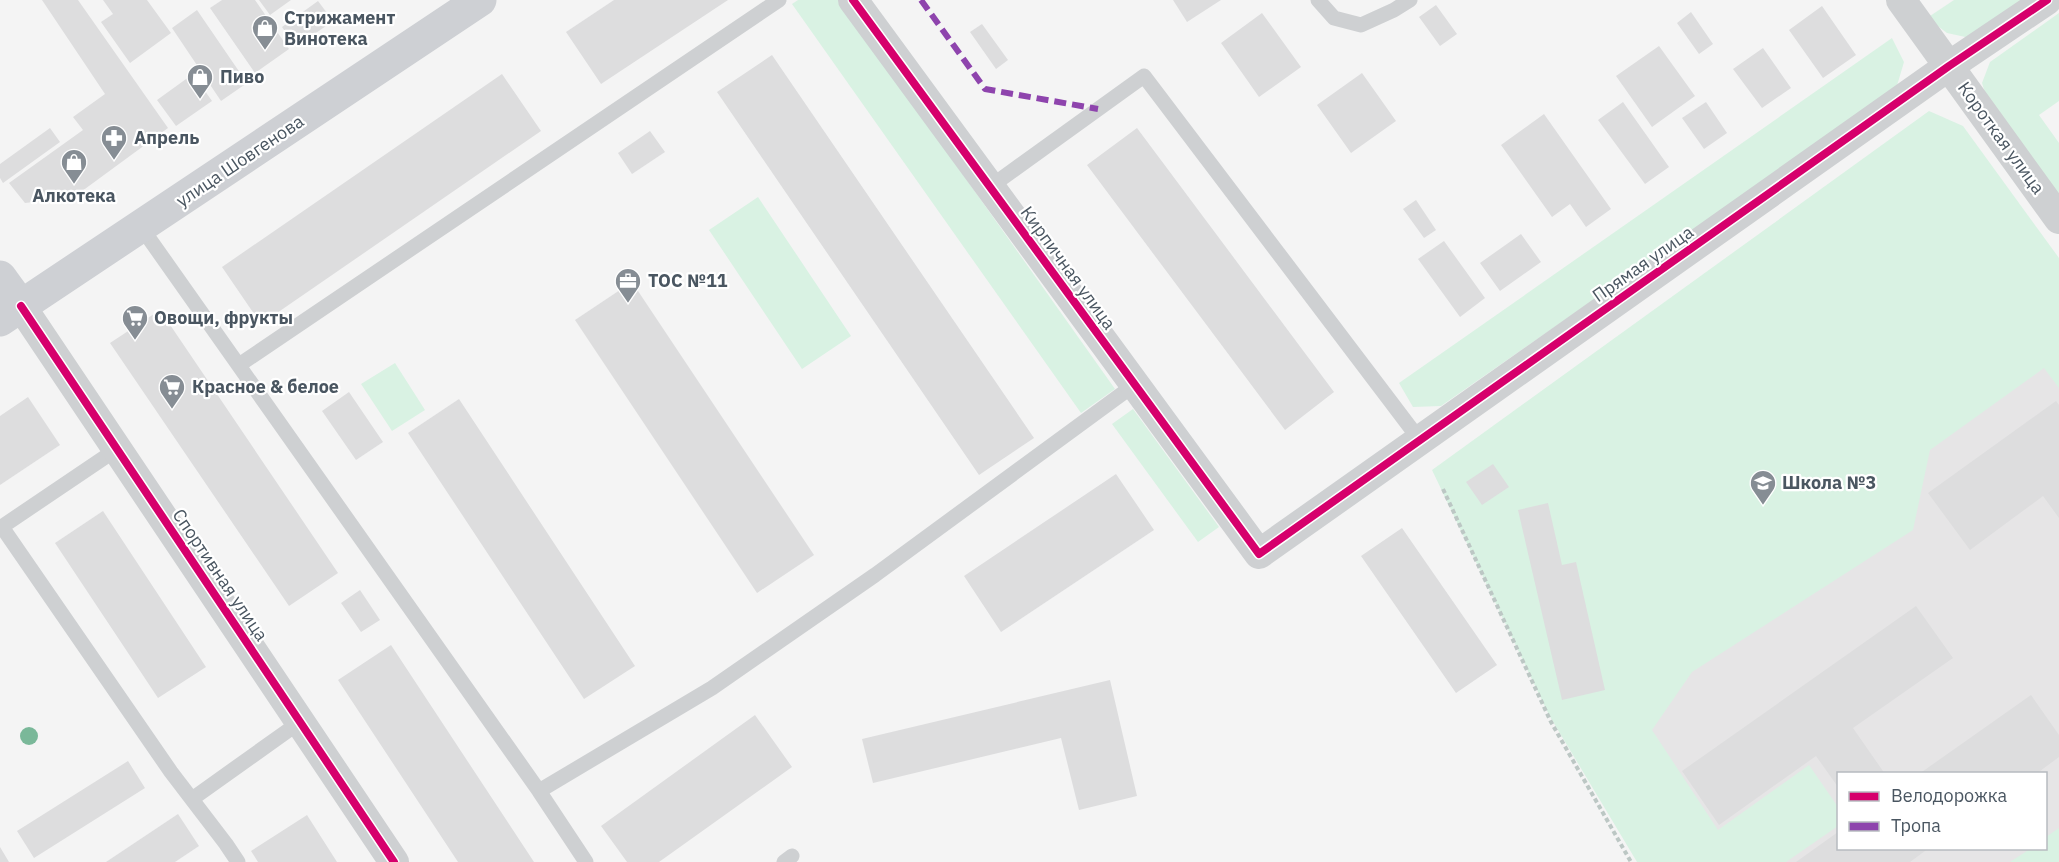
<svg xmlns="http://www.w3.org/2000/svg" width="2059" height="862" font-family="'IBM Plex Sans',sans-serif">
	<rect width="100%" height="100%" fill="#f4f4f4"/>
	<path fill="#e6e5e6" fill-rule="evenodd" d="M2059 326V862H1646L1493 464ZM1838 774H2046V848H1838Z"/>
	<path fill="#d9f2e3" d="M798 0H839L1115 389 1081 413 792 4Z
		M1954 0H2025L1970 38 1947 33 1927 18Z
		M2059 13V101L2039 115 2059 143V206L1990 108 1982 83 1990 62Z
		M1892 38 1904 62 1896 89 1441 406 1413 407 1399 383Z
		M1929 111 1963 126 2059 258V388L2044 368 1930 450 1913 530 1692 672 1652 730 1718 830 1809 765 1838 807V826L1786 862H1637L1549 715 1432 470Z
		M758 197 851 336 802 369 709 230Z
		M395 363 425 410 392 431 361 384Z
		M1133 409 1219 527 1198 542 1112 424Z
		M2059 828V862H2010L2030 849 2046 848V837Z"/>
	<path fill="#ddddde" d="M42 0H78L168 128 74 197 25 203 9 183 83 130 73 117 105 94Z
		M103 0H147L171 33 130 63 101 22 113 14Z
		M222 0H255L289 49 255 73 210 8Z
		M259 0H291L270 15Z
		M614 0H728L601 84 566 32Z
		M1173 0H1221L1187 22Z
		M318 1 333 21 296 47 282 27Z
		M1436 5 1457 34 1440 46 1419 17Z
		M1822 6 1856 55 1823 78 1789 30Z
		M197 10 247 83 221 101 172 28Z
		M1691 12 1713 44 1699 54 1677 23Z
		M1262 13 1301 67 1259 97 1221 43Z
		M982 24 1008 60 996 69 970 32Z
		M1659 46 1695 96 1652 127 1616 76Z
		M1763 48 1791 88 1762 108 1733 69Z
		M772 55 1034 438 979 475 717 92Z
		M1362 73 1396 121 1351 153 1317 105Z
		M193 74 212 101 176 126 157 100Z
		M502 74 541 131 261 324 222 267Z
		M1623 102 1669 167 1645 184 1598 120Z
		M1706 102 1727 133 1704 149 1682 118Z
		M1544 114 1611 209 1586 227 1570 204 1552 217 1501 145Z
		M50 128 60 142 3 183 0 178V164Z
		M1137 128 1334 392 1285 430 1087 165Z
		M650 131 665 152 632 174 618 153Z
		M1416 200 1436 230 1424 238 1403 209Z
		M1521 234 1541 262 1500 291 1480 263Z
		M1444 241 1485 298 1460 317 1418 259Z
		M632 282 814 555 757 593 575 320Z
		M160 310 338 573 289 606 110 343Z
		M349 392 383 442 356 460 322 411Z
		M28 397 60 445 0 485V416Z
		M459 399 635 666 584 699 408 433Z
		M2056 401 2059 405V518L2043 496 1970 550 1928 493Z
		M1493 464 1509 487 1482 505 1466 482Z
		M1116 474 1154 530 1001 632 964 576Z
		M1548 503 1562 565 1576 562 1605 690 1562 700 1518 510Z
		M103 511 206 667 158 698 55 543Z
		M1402 528 1497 665 1456 693 1361 556Z
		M360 590 380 620 361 632 341 603Z
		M1916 606 1953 658 1853 728 1885 774H1838V787L1816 756 1719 825 1682 771Z
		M391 645 534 862H458L338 680Z
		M1110 680 1137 796 1079 810 1061 738 873 783 862 739Z
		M2031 695 2059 735V757L2036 774H1919Z
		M755 715 792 767 659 862H627L601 826Z
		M128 761 145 788 34 858 17 831Z
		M178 814 199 846 175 862H106Z
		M307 815 337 862H258L251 851Z
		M1838 832V848H1929L1910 862H1796Z
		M0 847 9 862H0Z"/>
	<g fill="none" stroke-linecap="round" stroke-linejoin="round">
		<path stroke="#bcc7c4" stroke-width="4" stroke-dasharray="4.5 3" stroke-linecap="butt" d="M1443 489 1551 722 1631 862"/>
		<path stroke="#ced0d2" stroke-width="15" d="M1318 0 1334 18 1361 25 1394 10 1410 0
			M990 187 1144 76 1419 439
			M141 227 539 791 586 862
			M239 365 779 0
			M2 527 171 772 226 844 238 862
			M0 528 117 449
			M539 791 712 688 875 575 1134 385
			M192 799 300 722
			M784 862 792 856"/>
		<path stroke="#ced0d2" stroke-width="30" d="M853 0 1259 554 1949 66 2047 0
			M1901 0 2059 219
			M21 306 394 862"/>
		<path stroke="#ced0d4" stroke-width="33" d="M0 277 21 306
			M0 320 480 0"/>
		<path stroke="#8e44ad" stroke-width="6" stroke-dasharray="12 6" stroke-linecap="butt" d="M921 0 985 89 1098 109"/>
		<g stroke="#fff" stroke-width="11">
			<path id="cycleway" d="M853 0 1259 554 1949 66 2047 0
				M21 306 394 862"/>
		</g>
		<use href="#cycleway" stroke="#d6006c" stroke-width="8"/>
	</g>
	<circle fill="#7ab899" cx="29" cy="736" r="9"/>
	<defs>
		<g id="shop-pin" transform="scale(1.35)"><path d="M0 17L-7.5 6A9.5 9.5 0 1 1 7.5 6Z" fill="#868d94" stroke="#fff"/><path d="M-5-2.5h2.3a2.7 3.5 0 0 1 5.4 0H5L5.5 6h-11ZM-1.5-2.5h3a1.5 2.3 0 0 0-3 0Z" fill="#fff"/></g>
		<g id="pharmacy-pin" transform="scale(1.35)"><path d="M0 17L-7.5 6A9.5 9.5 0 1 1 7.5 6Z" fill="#868d94" stroke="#fff"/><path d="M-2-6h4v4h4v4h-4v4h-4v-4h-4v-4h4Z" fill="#fff"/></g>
		<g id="office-pin" transform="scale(1.35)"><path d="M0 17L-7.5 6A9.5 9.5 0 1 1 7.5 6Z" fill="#868d94" stroke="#fff"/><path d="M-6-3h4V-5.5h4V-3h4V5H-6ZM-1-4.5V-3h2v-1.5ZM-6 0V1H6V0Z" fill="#fff"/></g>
		<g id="supermarket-pin" transform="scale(1.35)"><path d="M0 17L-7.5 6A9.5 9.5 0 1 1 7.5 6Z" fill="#868d94" stroke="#fff"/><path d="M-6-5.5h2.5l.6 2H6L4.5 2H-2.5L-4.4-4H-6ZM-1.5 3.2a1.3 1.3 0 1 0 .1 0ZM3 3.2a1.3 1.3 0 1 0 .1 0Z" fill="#fff"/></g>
		<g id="school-pin" transform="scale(1.35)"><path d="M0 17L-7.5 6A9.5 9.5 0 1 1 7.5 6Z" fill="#868d94" stroke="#fff"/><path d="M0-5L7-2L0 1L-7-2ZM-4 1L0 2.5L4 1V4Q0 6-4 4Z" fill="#fff"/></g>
	</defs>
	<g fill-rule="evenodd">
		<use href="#shop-pin" x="265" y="28"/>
		<use href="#shop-pin" x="200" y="77"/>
		<use href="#pharmacy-pin" x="114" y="138"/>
		<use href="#shop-pin" x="74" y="162"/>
		<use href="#office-pin" x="628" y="281"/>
		<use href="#supermarket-pin" x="135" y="318"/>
		<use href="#supermarket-pin" x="172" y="387"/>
		<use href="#school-pin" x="1763" y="483"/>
	</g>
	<g text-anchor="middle" stroke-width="4.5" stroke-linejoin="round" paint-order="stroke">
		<g font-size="18" font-weight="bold" fill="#4a5661" stroke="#fff" text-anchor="start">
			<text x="284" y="24">Стрижамент<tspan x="284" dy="21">Винотека</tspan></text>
			<text x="220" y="83">Пиво</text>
			<text x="134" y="144">Апрель</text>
			<text x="74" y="202" text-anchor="middle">Алкотека</text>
			<text x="648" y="287">ТОС №11</text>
			<text x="154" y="324">Овощи, фрукты</text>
			<text x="192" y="393">Красное &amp; белое</text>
			<text x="1782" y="489">Школа №3</text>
		</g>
		<g font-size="18" fill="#4a5661" stroke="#fff">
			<text transform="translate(2001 138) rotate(54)" y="6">Короткая улица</text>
			<text transform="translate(240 161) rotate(-34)" y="6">улица Шовгенова</text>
			<text transform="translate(1643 264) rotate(-35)" y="6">Прямая улица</text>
			<text transform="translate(1068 268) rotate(54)" y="6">Кирпичная улица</text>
			<text transform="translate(220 575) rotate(56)" y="6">Спортивная улица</text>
		</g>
	</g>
	<rect x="1837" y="772" width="210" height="78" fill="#ffffff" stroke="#b7bbc0" stroke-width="1.5"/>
	<rect x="1849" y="792" width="30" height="9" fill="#d6006c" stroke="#b7bbc0" stroke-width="1.5"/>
	<text x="1891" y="802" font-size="18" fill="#4a5661">Велодорожка</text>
	<rect x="1849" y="822" width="30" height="9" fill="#8e44ad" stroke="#b7bbc0" stroke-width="1.5"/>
	<text x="1891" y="832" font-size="18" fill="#4a5661">Тропа</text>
</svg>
